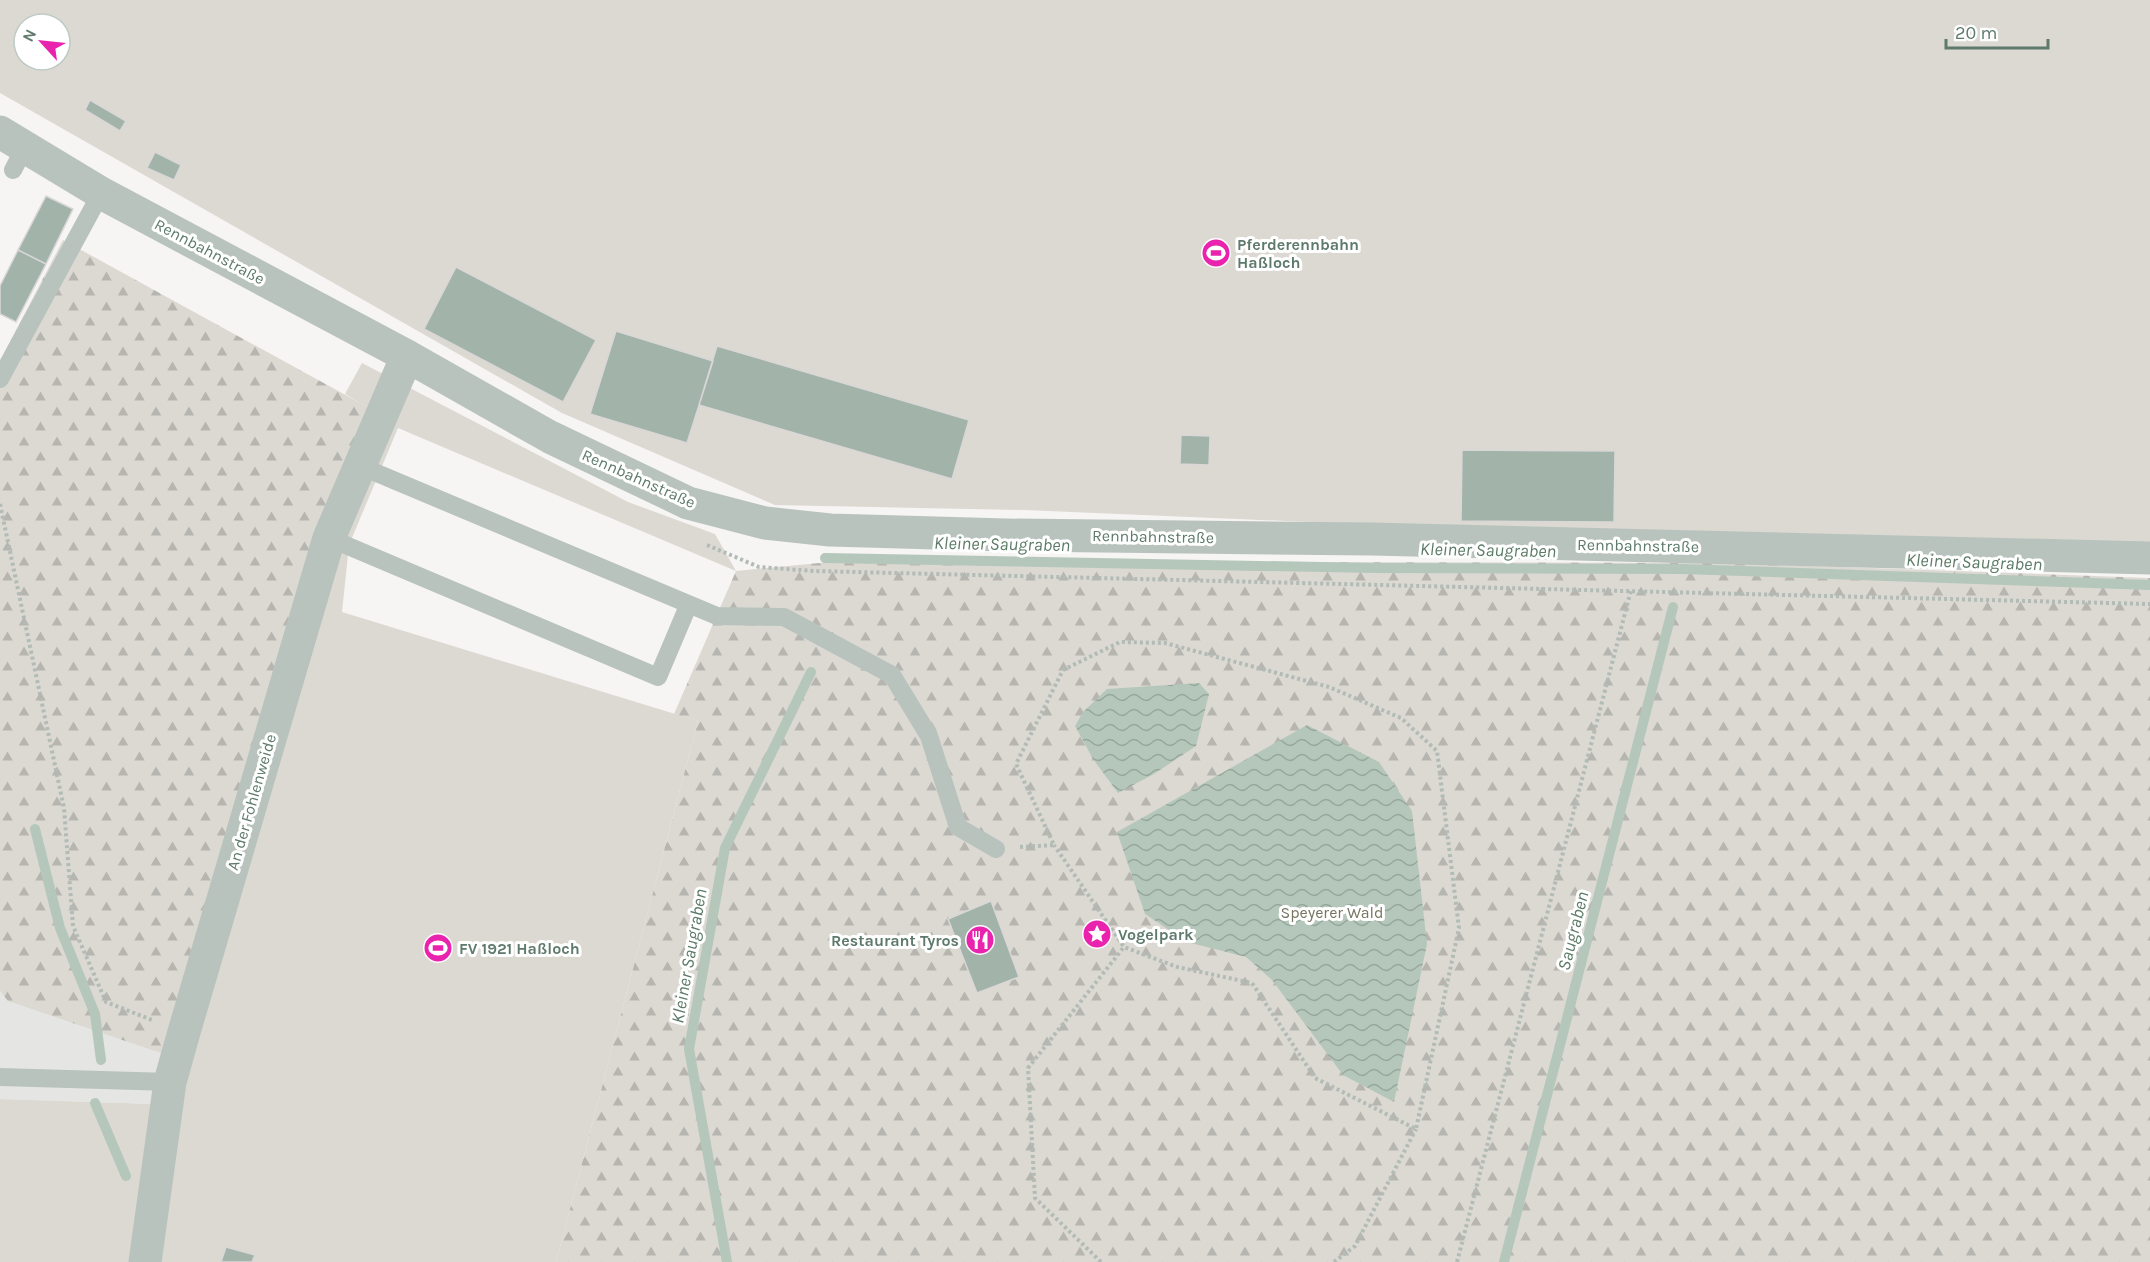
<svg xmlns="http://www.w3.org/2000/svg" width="2150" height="1262" font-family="Karla,sans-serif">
	<defs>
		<pattern id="forest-firs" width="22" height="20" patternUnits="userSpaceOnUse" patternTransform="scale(1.5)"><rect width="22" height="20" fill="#dcd9d3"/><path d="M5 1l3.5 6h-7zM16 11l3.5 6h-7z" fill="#b6b5af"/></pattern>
		<pattern id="water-waves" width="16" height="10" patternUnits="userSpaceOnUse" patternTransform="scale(1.5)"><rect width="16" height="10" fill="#b5c7bb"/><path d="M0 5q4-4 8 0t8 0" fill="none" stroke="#96a79c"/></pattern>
	</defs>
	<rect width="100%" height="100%" fill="#f7f4f4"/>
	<path fill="#e5e6e3" d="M0 991 9 1001 166 1055 155 1104 0 1099Z"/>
	<path fill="#dcd9d3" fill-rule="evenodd" d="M0 0H2150V543L1428 527 1024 510 775 505 562 413 0 93ZM24 24H60V60H24Z
		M362 363 628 502 715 534 736 571 398 428 349 545 342 612 698 721 556 1262H0V1099L154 1104 370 409 345 394Z"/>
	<path fill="url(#forest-firs)" d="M63 240 371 409 166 1055 8 1001 0 991V361Z
		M840 561 1730 563 2150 578V1262H556L698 721 674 714 736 571Z"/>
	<path fill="url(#water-waves)" d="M1199 683 1209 694 1196 746 1154 774 1118 793 1093 759 1075 726 1083 712 1107 689Z
		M1307 725 1379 762 1412 811 1427 944 1394 1102 1343 1075 1272 980 1246 957 1187 942 1145 914 1117 832Z"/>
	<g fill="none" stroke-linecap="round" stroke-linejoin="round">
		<path stroke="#b5c7bb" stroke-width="10" d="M825 558 1374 568 1682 569 2150 585
			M35 829 60 928 95 1014 101 1060
			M95 1103 126 1176
			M727 1262 689 1049 725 848 811 672
			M1504 1262 1673 607"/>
	</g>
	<path fill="#a2b3a9" stroke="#d9d7d7" stroke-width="1.5" d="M90 100 126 121 120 131 85 110Z
		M155 152 181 165 174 180 147 168Z
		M46 196 73 209 46 264 18 250Z
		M18 250 46 264 16 322 0 314V286Z
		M456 267 596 340 563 402 424 329Z
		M616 331 713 361 687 443 590 414Z
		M717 346 969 420 952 479 699 405Z
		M1181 435 1210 436 1209 465 1180 464Z
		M1462 450 1615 451 1614 522 1461 521Z
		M991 901 1019 977 977 993 948 919Z
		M226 1247 255 1255 252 1262H221Z"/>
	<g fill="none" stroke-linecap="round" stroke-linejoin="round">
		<path stroke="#b2bbb6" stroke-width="4" stroke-dasharray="3 3" stroke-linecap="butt" d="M0 504 64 808 73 926 106 1002 152 1020
			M707 545 759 567 814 571 2150 604
			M1020 847 1054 845 1016 764 1063 670 1120 642 1165 643 1329 687 1401 718 1437 751 1459 928 1416 1129 1315 1078 1252 983 1177 967 1124 947 1054 845
			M1101 1262 1035 1198 1028 1068 1124 947
			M1334 1262 1355 1246 1416 1129
			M1457 1262 1631 590"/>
		<path stroke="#b9c3be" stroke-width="18" d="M13 170 25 147
			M0 379 101 193
			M360 466 717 616 784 617 892 675 929 736 958 827 996 849
			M329 538 658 677 688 606
			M0 1077 170 1082"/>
		<path stroke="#b9c3be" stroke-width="33" d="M0 132 101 193 407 356 550 437 688 503 765 523 830 530 1006 535 1372 539 2150 558
			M145 1262 170 1082 184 1032 329 538 407 356"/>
	</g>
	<defs>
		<g id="stadium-disc" transform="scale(1.5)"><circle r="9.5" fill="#e923ae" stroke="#fff"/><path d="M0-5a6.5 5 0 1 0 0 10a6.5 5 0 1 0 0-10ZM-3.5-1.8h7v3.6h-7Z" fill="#fff"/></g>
		<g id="sight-disc" transform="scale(1.5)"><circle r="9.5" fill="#e923ae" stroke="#fff"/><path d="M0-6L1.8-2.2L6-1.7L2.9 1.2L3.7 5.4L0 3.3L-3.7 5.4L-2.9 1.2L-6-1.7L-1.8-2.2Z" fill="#fff"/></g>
		<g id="restaurant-disc" transform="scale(1.5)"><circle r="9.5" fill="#e923ae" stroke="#fff"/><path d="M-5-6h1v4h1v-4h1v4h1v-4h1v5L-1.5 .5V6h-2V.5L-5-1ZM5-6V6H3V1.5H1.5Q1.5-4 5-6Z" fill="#fff"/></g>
	</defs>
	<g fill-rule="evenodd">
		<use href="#stadium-disc" x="1216" y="253"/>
		<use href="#sight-disc" x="1097" y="934"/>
		<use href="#restaurant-disc" x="980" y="940"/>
		<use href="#stadium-disc" x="438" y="948"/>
	</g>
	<g text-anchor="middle" stroke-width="6" stroke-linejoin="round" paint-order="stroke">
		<g font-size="16" font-weight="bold" fill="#5d7a6c" stroke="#fff" text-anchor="start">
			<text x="1237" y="250">Pferderennbahn<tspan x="1237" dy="18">Haßloch</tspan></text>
			<text x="1118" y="940">Vogelpark</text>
			<text x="959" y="946" text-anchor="end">Restaurant Tyros</text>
			<text x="459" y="954">FV 1921 Haßloch</text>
		</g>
		<g font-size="16" fill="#5d7a6c" stroke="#fff">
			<text transform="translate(210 251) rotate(28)" y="6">Rennbahnstraße</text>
			<text transform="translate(639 478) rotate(24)" y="6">Rennbahnstraße</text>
			<text transform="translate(1153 536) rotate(1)" y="6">Rennbahnstraße</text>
			<text transform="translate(1638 545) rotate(1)" y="6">Rennbahnstraße</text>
			<text transform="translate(251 802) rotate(-74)" y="6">An der Fohlenweide</text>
		</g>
		<g font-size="16" fill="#787560" stroke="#fff">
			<text x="1332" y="918">Speyerer Wald</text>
		</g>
		<g font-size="18" font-style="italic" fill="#5c7b66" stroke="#fff">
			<text transform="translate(1002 544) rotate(1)" y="6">Kleiner Saugraben</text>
			<text transform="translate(1488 550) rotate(1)" y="6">Kleiner Saugraben</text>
			<text transform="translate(1974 562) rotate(2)" y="6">Kleiner Saugraben</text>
			<text transform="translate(1573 931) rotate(-76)" y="6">Saugraben</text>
			<text transform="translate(689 956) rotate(-80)" y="6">Kleiner Saugraben</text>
		</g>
	</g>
	<g transform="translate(42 42) rotate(297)"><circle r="28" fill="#ffffff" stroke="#becac4" stroke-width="1.5"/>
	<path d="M0-4.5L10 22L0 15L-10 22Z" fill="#e923ae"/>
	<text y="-9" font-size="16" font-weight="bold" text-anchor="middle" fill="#5d7a6c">N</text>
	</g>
	<path d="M1946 39v9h102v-9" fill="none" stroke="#5d7a6c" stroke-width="3"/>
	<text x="1955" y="39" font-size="18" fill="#5d7a6c" stroke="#ffffff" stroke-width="4.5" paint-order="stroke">20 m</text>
</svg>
